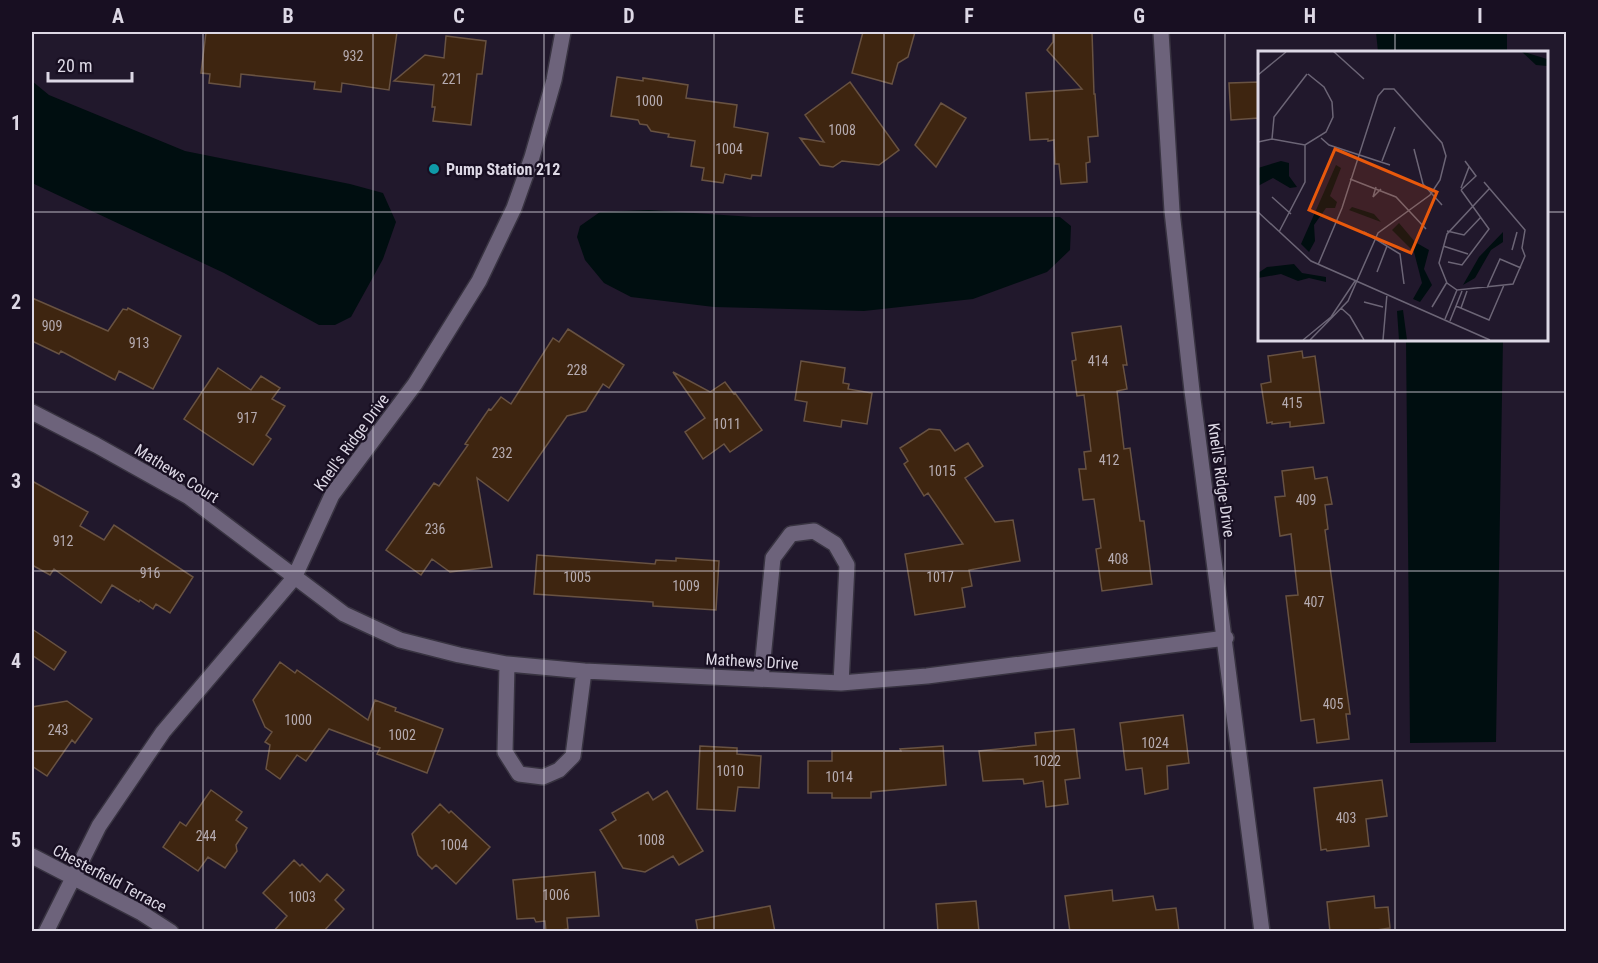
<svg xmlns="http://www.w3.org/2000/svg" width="1598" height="963" font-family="'Roboto Condensed',sans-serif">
	<rect width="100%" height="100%" fill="#21182c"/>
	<path fill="#000e10" d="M1376 32H1507V52H1378Z
		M32 81 49 95 185 151 350 184 383 193 396 222 383 259 351 317 335 325H319L224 273 32 183Z
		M649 210 753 217H1060L1071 226 1070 250 1047 272 973 299 864 311 714 307 631 297 604 283 585 260 577 237 580 226 600 212Z
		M1406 339H1503L1496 742 1410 743Z"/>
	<path fill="#3e2510" stroke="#685242" stroke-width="1.5" d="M206 32H397L389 90 342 83 341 92 314 89 315 82 241 74 240 87 209 83 210 74 201 73Z
		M863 32H915L908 57 898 63 892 84 852 73Z
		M1053 32H1092L1094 94H1095L1098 136 1088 137 1090 162 1086 163 1087 182 1061 184 1059 164H1055L1054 140 1048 141V139L1030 140 1026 93 1082 89 1047 50 1053 42Z
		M446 36 486 41 482 74H477L471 125 433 121 435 107H432L434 85 394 81 425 55 444 58Z
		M617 77 643 81V78L688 85 686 98 737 105 734 127 768 133 761 176 752 175 751 179 725 174 723 183 702 180 704 168 691 166 695 141 668 137 669 134 651 131 647 125 640 124 638 120 611 116Z
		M850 82 899 150 879 165 842 161 833 167 820 165 800 138 824 142 805 115Z
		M1259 82V118L1231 120 1229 83Z
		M941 103 966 118 936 167 915 145Z
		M32 298 108 331 123 309 127 310 128 308 181 336 153 389 119 371 115 380 61 351 59 354 32 341Z
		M1121 326 1127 365H1123L1127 389 1117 391 1124 449 1130 448 1140 521H1144L1152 584 1102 591 1096 549 1101 548 1094 499 1083 500 1079 469H1086L1084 452 1091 451 1084 395 1077 396 1072 361 1076 360 1072 333Z
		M568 329 624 365 609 388 603 384 586 411 567 416 508 501 477 478 492 567 450 572 432 559 421 575 386 550 434 483 439 486 468 445 465 444 489 409 491 410 501 397 511 404 553 338 559 342Z
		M1302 351 1303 358 1315 356 1324 423 1290 427V422L1272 424V422L1267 423 1261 384 1271 382 1268 356Z
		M801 361 845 368 843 383 849 384 848 389 872 393 867 424 842 420 841 427 804 421 807 402 795 400Z
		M218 368 251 390 261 376 280 388 272 399 285 406 266 435 271 439 253 465 184 419Z
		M673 372 710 392 725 382 734 394 735 393 762 430 730 452 724 444 703 459 685 432 705 418Z
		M929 429 940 430 955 451 968 443 983 466 965 478 995 522 1013 520 1020 561 969 570 972 586 962 588 965 607 915 615 905 554 963 544 928 493 924 496 904 464 908 461 900 448Z
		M1313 467 1315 479 1327 477 1332 504 1325 505 1328 529 1325 530 1350 714H1346L1349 739 1317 743 1314 719 1301 721 1286 596 1298 595 1291 534 1280 536 1275 497 1285 496 1282 471Z
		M32 481 88 512 80 526 104 540 114 525 193 577 170 613 156 604 153 609 140 600 139 602 112 585 101 603 54 569 50 575 32 565Z
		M537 555 655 564 656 560 676 561V558L719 561 716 610 653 606V602L534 594Z
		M32 629 66 652 54 670 32 655Z
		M280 662 295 673 297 670 368 720 375 700 396 708 395 711 443 729 427 773 377 754 380 748 329 729 306 761 297 755 280 779 266 769 270 745 265 742 272 732 265 727 253 700Z
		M67 701 92 719 75 743 72 740 47 776 32 766V707Z
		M1183 715 1189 763 1167 766 1168 789 1145 794 1142 768 1126 770 1120 723Z
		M1074 729 1080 778 1065 780 1068 804 1046 807 1043 781 1024 784 1023 779 983 781 979 751 1036 745 1035 733Z
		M700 746 737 748V754L761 756 759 788 738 787 735 811 697 809Z
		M943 746 946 785 871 792V798H832V793H808V761H832V751H901L900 749Z
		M1382 780 1387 816 1366 819 1369 846 1327 851 1326 849 1321 850 1314 788Z
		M211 790 242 812 236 820 247 828 236 845 237 851 225 868 208 857 198 871 163 847 180 822 186 826Z
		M667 791 703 851 679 865 673 856 645 872 623 868 600 830 616 820 612 813 648 792 653 800Z
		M440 804 449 813 451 811 490 847 456 884 436 865 432 869 418 855 412 834Z
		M294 860 300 866 302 864 320 882 327 874 344 890 335 900 344 909 323 932H273L287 916 263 893Z
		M595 872 599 916 567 918 568 929 548 932H546L545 921 536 922 534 918 517 919 513 880Z
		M1112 890 1113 901 1153 896 1156 910 1176 908 1179 932H1070L1065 896Z
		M1374 896 1375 908 1388 907 1390 928 1377 930V932H1330L1327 902Z
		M976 901 979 932H938L936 904Z
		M770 906 775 932H698L696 920Z"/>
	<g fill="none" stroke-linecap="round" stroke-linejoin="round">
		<g stroke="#383341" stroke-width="18">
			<path id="street" d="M1161 32 1172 211 1192 391 1262 932
				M32 412 96 445 189 497 344 614 400 640 459 655 507 664 584 671 841 683 927 676 1226 638
				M507 664 505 752 519 774 543 777 559 770 573 756 584 671
				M761 679 773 558 791 534 814 531 835 544 847 565 841 683
				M32 856 140 912 171 932
				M46 932 99 826 163 732 294 578 332 495 415 384 479 281 514 208 532 157 554 80 563 32"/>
		</g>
		<use href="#street" stroke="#6d637b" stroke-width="15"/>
	</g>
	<path fill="none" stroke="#ddd8e5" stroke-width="1.5" stroke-opacity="0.55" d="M203 32V932M373 32V932M544 32V932M714 32V932M884 32V932M1054 32V932M1225 32V932M1395 32V52M32 212H1259M1546 212H1566M1395 339V932M32 392H1566M32 571H1566M32 751H1566"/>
	<circle fill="#0f9aa8" stroke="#180f22" stroke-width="2" cx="434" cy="169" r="6"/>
	<g text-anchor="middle" stroke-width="4.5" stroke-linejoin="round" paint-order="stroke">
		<g font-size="14" fill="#b5abb0">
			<text x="353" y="61">932</text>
			<text x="452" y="84">221</text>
			<text x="649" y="106">1000</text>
			<text x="842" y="135">1008</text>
			<text x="729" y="154">1004</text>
			<text x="52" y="331">909</text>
			<text x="139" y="348">913</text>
			<text x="1098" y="366">414</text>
			<text x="577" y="375">228</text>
			<text x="1292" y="408">415</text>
			<text x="247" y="423">917</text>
			<text x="727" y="429">1011</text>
			<text x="502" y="458">232</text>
			<text x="1109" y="465">412</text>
			<text x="942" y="476">1015</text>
			<text x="1306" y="505">409</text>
			<text x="435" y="534">236</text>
			<text x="63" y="546">912</text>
			<text x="1118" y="564">408</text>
			<text x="150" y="578">916</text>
			<text x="577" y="582">1005</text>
			<text x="940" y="582">1017</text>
			<text x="686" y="591">1009</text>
			<text x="1314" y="607">407</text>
			<text x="1333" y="709">405</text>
			<text x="298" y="725">1000</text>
			<text x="58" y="735">243</text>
			<text x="402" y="740">1002</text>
			<text x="1155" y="748">1024</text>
			<text x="1047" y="766">1022</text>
			<text x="730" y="776">1010</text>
			<text x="839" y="782">1014</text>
			<text x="1346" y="823">403</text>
			<text x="206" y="841">244</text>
			<text x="651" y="845">1008</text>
			<text x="454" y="850">1004</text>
			<text x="556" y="900">1006</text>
			<text x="302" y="902">1003</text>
		</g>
		<g font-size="16" font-weight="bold" fill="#ddd8e5" stroke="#180f22" text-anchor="start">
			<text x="446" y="175">Pump Station 212</text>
		</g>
		<g font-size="16" fill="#ddd8e5" stroke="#180f22">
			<text transform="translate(351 442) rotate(-54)" y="6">Knell's Ridge Drive</text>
			<text transform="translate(177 473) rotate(32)" y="6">Mathews Court</text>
			<text transform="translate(1222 480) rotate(82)" y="6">Knell's Ridge Drive</text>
			<text transform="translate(752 661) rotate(3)" y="6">Mathews Drive</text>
			<text transform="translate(110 878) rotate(28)" y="6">Chesterfield Terrace</text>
		</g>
	</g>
	<g transform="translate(1258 51)">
		<rect width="290" height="290" fill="#21182c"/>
		<path d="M263 0 289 8V15L278 14ZM23 110 31 112V125L39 136 32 137 15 127 0 135V117ZM78 114 83 117 72 145 79 151 77 157H68L56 174 57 190 51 201 43 193ZM94 156 116 163 123 171 91 159ZM141 172 157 191 171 199 166 218 174 234 162 251 155 248 164 232 156 201 134 179ZM245 181V191L233 199 217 227 205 234 221 206ZM36 213 44 222 68 226V231L51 227 40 230 23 223 0 227V222L9 216ZM145 259 149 289H141L139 260Z" fill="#000e10"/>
		<path fill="none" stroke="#6c6576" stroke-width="1.5" d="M75 0 106 28M0 24 28 1M63 87 71 94 132 114M14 88 16 66 49 23M0 91 14 88 47 94 68 81 75 66 74 51 66 36 50 23M156 98 165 133 184 154M124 110 137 76M92 128 138 146 168 178M226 131 267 179 264 197 267 205 255 233 199 239 189 232 181 212 189 183 231 138M118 136 115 146 123 138M203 137 211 116M203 139 218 125 207 110M14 146 33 163M0 161 53 210 232 289M189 180 206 184 223 166M21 181 47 131V94M106 181 142 203 146 233M185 195 210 203M254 199 259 181M190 211 204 214 231 178 203 139M119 221 129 195M229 237 242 208 263 217M106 251 125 256M198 255 231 269 246 234M174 256 189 231M83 257 92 265 106 289M203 257 209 240M187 268 199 239M192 270 204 240M45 289 73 266 97 230M52 289 90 250 120 182 172 144 182 129 188 105 184 92 136 38H126L120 45 84 157 60 214M125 289 129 243"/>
		<path fill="#e8590c" fill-opacity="0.15" stroke="#e8590c" stroke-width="3" d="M77 98 179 141 153 202 51 159Z"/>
		<rect width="290" height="290" fill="none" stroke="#ddd8e5" stroke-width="3"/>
	</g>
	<rect width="1598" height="963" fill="none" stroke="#180f22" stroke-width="66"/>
	<path d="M48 72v9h84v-9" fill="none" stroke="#ddd8e5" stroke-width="3"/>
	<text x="57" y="72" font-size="18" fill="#ddd8e5" stroke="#180f22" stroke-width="4.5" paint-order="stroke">20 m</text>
	<rect x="33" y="33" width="1532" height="897" fill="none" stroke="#ddd8e5" stroke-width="2"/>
	<g font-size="20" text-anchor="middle" font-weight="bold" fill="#ddd8e5">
		<text x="118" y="23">A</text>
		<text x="288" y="23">B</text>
		<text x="459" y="23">C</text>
		<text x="629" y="23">D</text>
		<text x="799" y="23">E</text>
		<text x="969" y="23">F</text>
		<text x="1139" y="23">G</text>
		<text x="1310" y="23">H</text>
		<text x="1480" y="23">I</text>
		<text x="16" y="130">1</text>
		<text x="16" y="309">2</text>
		<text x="16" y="488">3</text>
		<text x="16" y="668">4</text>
		<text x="16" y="847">5</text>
	</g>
</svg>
